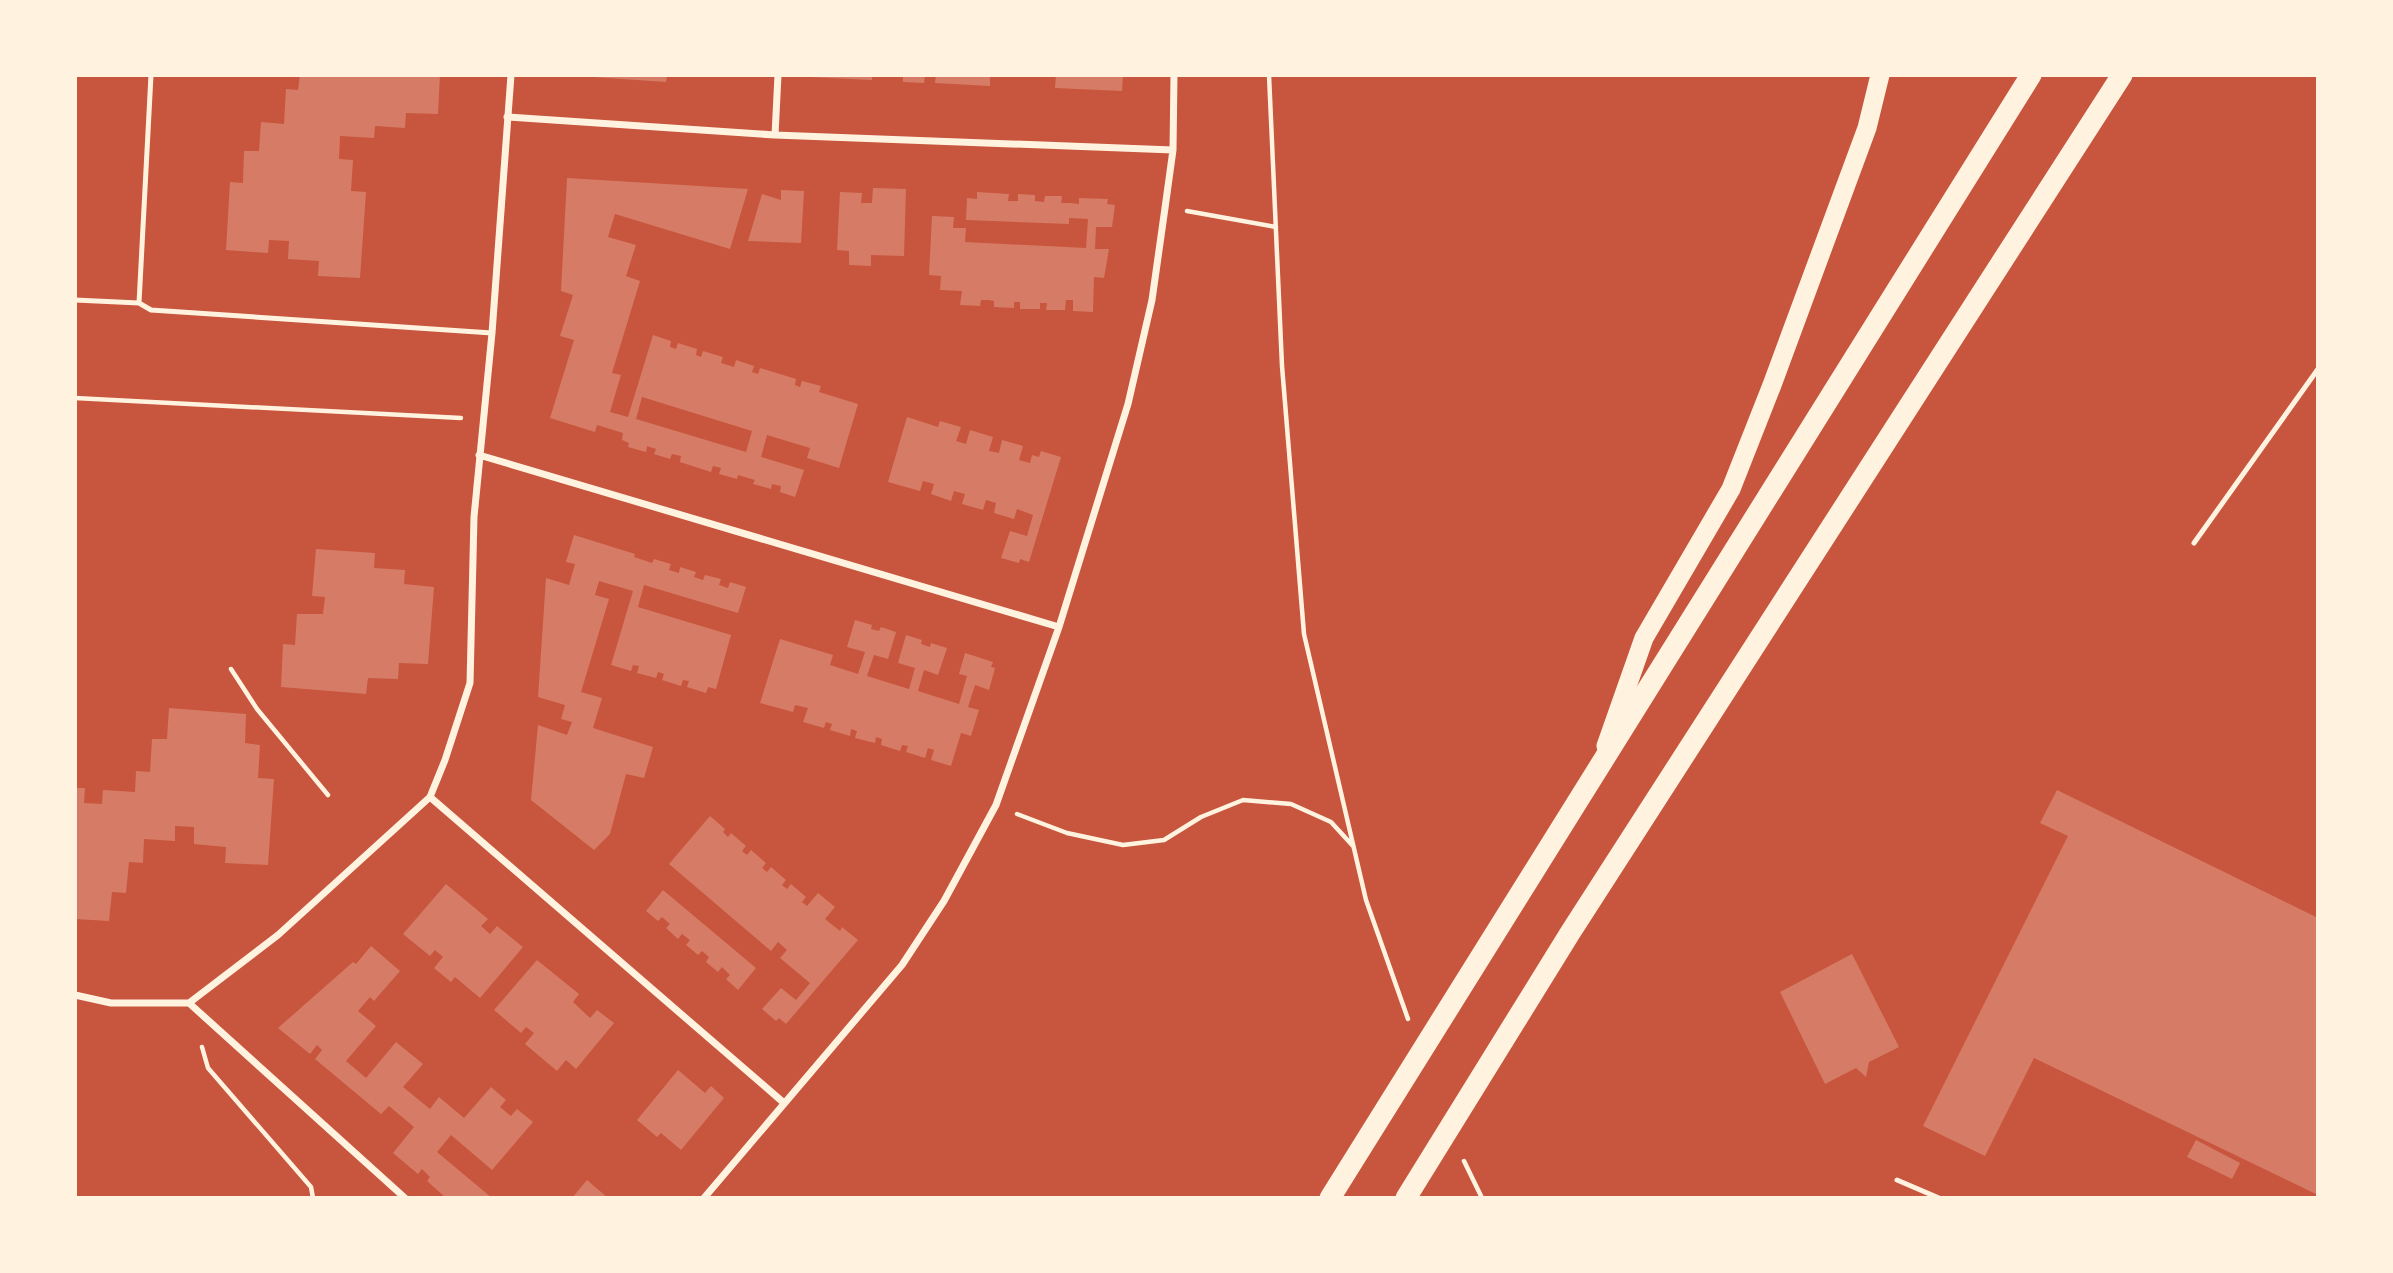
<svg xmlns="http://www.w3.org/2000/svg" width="2393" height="1273" font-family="'PT Serif',serif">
	<rect width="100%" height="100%" fill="#c8553d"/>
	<path fill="#d67c66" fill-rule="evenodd" d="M300 75H440L438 114 406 113 405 128 375 126 374 138 340 136 339 159 353 160 351 191 366 192 360 278 318 276 319 261 288 259 289 241 269 240 268 253 226 250 230 182 243 183 244 151H259L261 122 284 124 286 89 298 90Z
		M592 75H667L666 82 592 77Z
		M811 75H872V80L810 77Z
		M903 75H925L924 83 903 82Z
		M936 75H990V86L935 83Z
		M1056 75H1123L1122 91 1055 88Z
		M567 178 748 189 730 249 615 214 608 237 636 245 626 276 640 281 612 373 621 375 610 412 628 417 653 335 671 341 670 347 676 349 678 343 697 349 696 355 701 357 703 351 723 357 721 363 734 367 736 360 754 366 752 372 758 374 760 368 796 379 795 385 800 387 802 381 821 386 819 392 858 404 839 468 807 458 810 448 767 435 761 457 804 470 795 497 780 492 781 486 772 484 771 489 753 484 755 480 738 475 737 479 719 474 721 468 713 466 711 472 680 462 681 456 672 454 670 459 654 454 656 449 647 446 646 452 628 447 629 443 622 440 623 433 597 425 595 432 550 418 574 340 560 336 573 295 561 291ZM642 397 752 431 746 452 636 419Z
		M873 188 906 189 904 256 871 255V266L849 265V251L837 250 840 192 862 193 861 203H872Z
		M781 190 804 191 801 243 748 241 762 194 781 200Z
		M977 192 1009 194 1008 201H1018V194L1035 195V201L1044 202 1045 196H1062L1061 203H1070L1079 204V198L1108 199 1107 204 1115 205 1112 227H1096L1095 249H1109L1104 278 1094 277 1093 312 1073 311V300H1066L1065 310H1046L1047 303H1040V309H1020V302H1014V308L994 307V301L988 300H981L980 306 960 305 962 291 940 290 941 276 929 275 932 216 954 217 953 228H966L965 242 1086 248 1088 219 1069 218V224L966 220 967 198 977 199Z
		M907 417 938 427 940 421 961 427 956 441 966 444 970 430 993 437 989 451 999 453 1002 440 1023 446 1019 460 1030 463 1032 455 1039 457 1041 451 1061 457 1029 562 1020 559 1019 563 1001 558 1010 531 1027 536 1033 515 1017 509 1014 519 994 513 996 503 986 500 983 510 962 504 965 494 954 491 951 501 931 494 934 484 923 481 920 491 888 482Z
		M574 535 635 554 634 557 652 563 654 559 671 564 669 570 679 573 680 567 696 572 694 577 703 580 705 575 721 579 719 585 728 588 730 582 746 587 738 613 644 585 638 607 731 635 716 689 708 687 706 693 687 687 689 681 683 680 681 686 662 680 664 674 658 672 656 678 637 673 639 666 633 665 631 671 611 665 633 591 599 581 595 595 609 599 581 692 602 698 593 728 653 747 644 778 626 774 610 834 594 850 531 800 538 725 567 735 572 722 561 719 565 705 538 697 546 578 569 585 575 564 566 562Z
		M316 549 375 553 374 568 405 570 404 584 434 587 428 664 399 663 398 679 368 678 366 694 281 687 283 644 295 645 297 614H323L325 597 312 596Z
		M855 620 872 625 871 629 879 631 881 627 896 632 888 659 874 655 867 676 909 689 915 668 898 663 906 635 922 640 921 644 930 647 931 643 947 648 938 675 924 670 918 691 959 704 967 676 959 674 965 653 993 662 991 667 995 668 989 690 975 685 968 707 979 710 971 736 961 733 951 766 931 760 934 750 928 748 925 758 906 752 908 746 902 745 900 751 881 745 882 739 876 737 875 743 855 738 857 731 851 729 850 736 830 730 832 724 826 722 824 728 803 722 808 708 795 705 793 712 760 703 780 639 833 655 830 665 858 674 865 652 847 647Z
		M169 708 246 714 245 743 260 745 258 778 274 779 268 865 225 863 226 847 194 844V827L175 826V841L144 839 143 863 129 862 126 893 112 892 109 921 75 919V788H85L84 803 102 804 103 790 135 792 136 771 150 772 152 739H167Z
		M2057 790 2318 918V1195L2034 1058 1985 1156 1923 1126 2068 836 2040 823Z
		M710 816 725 829 723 832 728 837 731 833 746 846 742 851 747 855 751 850 766 863 762 868 767 872 771 867 786 880 782 885 787 889 791 884 806 897 802 902 807 906 818 893 835 907 825 919 840 931 842 927 858 940 786 1024 779 1018 776 1021 762 1009 781 988 796 1000 810 983 780 958 787 950 778 942 771 951 669 864Z
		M446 884 488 919 481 926 490 934 497 926 523 947 480 998 455 977 451 982 434 968 443 957 435 950 430 956 403 934Z
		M663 890 756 968 738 990 726 979 730 975 722 967 718 972 706 962 709 957 702 951 698 955 686 945 690 940 682 934 678 939 666 928 670 924 662 917 658 921 646 911Z
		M371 946 400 971 374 1001 370 997 358 1011 376 1026 346 1061 366 1078 396 1042 423 1064 403 1087 430 1109 439 1097 464 1118 491 1087 506 1100 500 1107 506 1112 511 1116 517 1109 533 1122 492 1170 451 1135 437 1152 492 1198H446L427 1181 430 1177 422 1169 418 1174 393 1153 414 1127 389 1106 381 1114 315 1059 322 1050 317 1045 310 1054 278 1028 353 962 356 964Z
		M1852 954 1899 1047 1869 1062 1866 1077 1856 1068 1825 1084 1780 992Z
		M537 960 579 994 573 1002 590 1018 597 1010 614 1023 576 1069 566 1060 557 1071 525 1044 534 1033 526 1027 521 1033 494 1010Z
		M678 1070 705 1093 711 1086 724 1098 681 1150 661 1133 657 1137 637 1120Z
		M2196 1140 2240 1163 2232 1179 2187 1157Z
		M587 1180 608 1198H572Z"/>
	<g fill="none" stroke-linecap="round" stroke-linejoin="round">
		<path stroke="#fff3e0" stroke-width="4.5" d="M1269 75 1282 366 1304 634 1366 900 1408 1019
			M1187 211 1276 227
			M75 398 461 418
			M231 669 257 709 328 795
			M1017 814 1067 833 1123 845 1164 840 1201 817 1243 800 1291 804 1331 822 1353 846
			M202 1047 208 1068 311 1187 313 1198
			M1464 1161 1482 1198"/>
		<path stroke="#fff3e0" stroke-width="5" d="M75 300 139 303 151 310 492 333
			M139 303 151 75
			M2194 543 2318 369
			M1897 1180 1939 1198"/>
		<path stroke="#fff3e0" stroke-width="7" d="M507 117 775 135 1173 150
			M775 135 778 75
			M479 455 1059 627
			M430 797 784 1103
			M75 995 111 1003H189
			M189 1003 278 935 430 797 445 760 470 683 474 517 492 333 511 75
			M189 1003 405 1198
			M704 1198 902 965 944 901 996 805 1059 627 1128 404 1152 300 1165 208 1173 150 1174 75"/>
		<path stroke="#fff3e0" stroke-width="19" d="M1606 746 1644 638 1731 489 1772 385 1867 128 1880 75"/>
		<path stroke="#fff3e0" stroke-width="21" d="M1330 1198 2031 75
			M1406 1198 1570 933 2122 75"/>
	</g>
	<rect width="2393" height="1273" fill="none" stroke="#fff3e0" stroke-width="154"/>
</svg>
